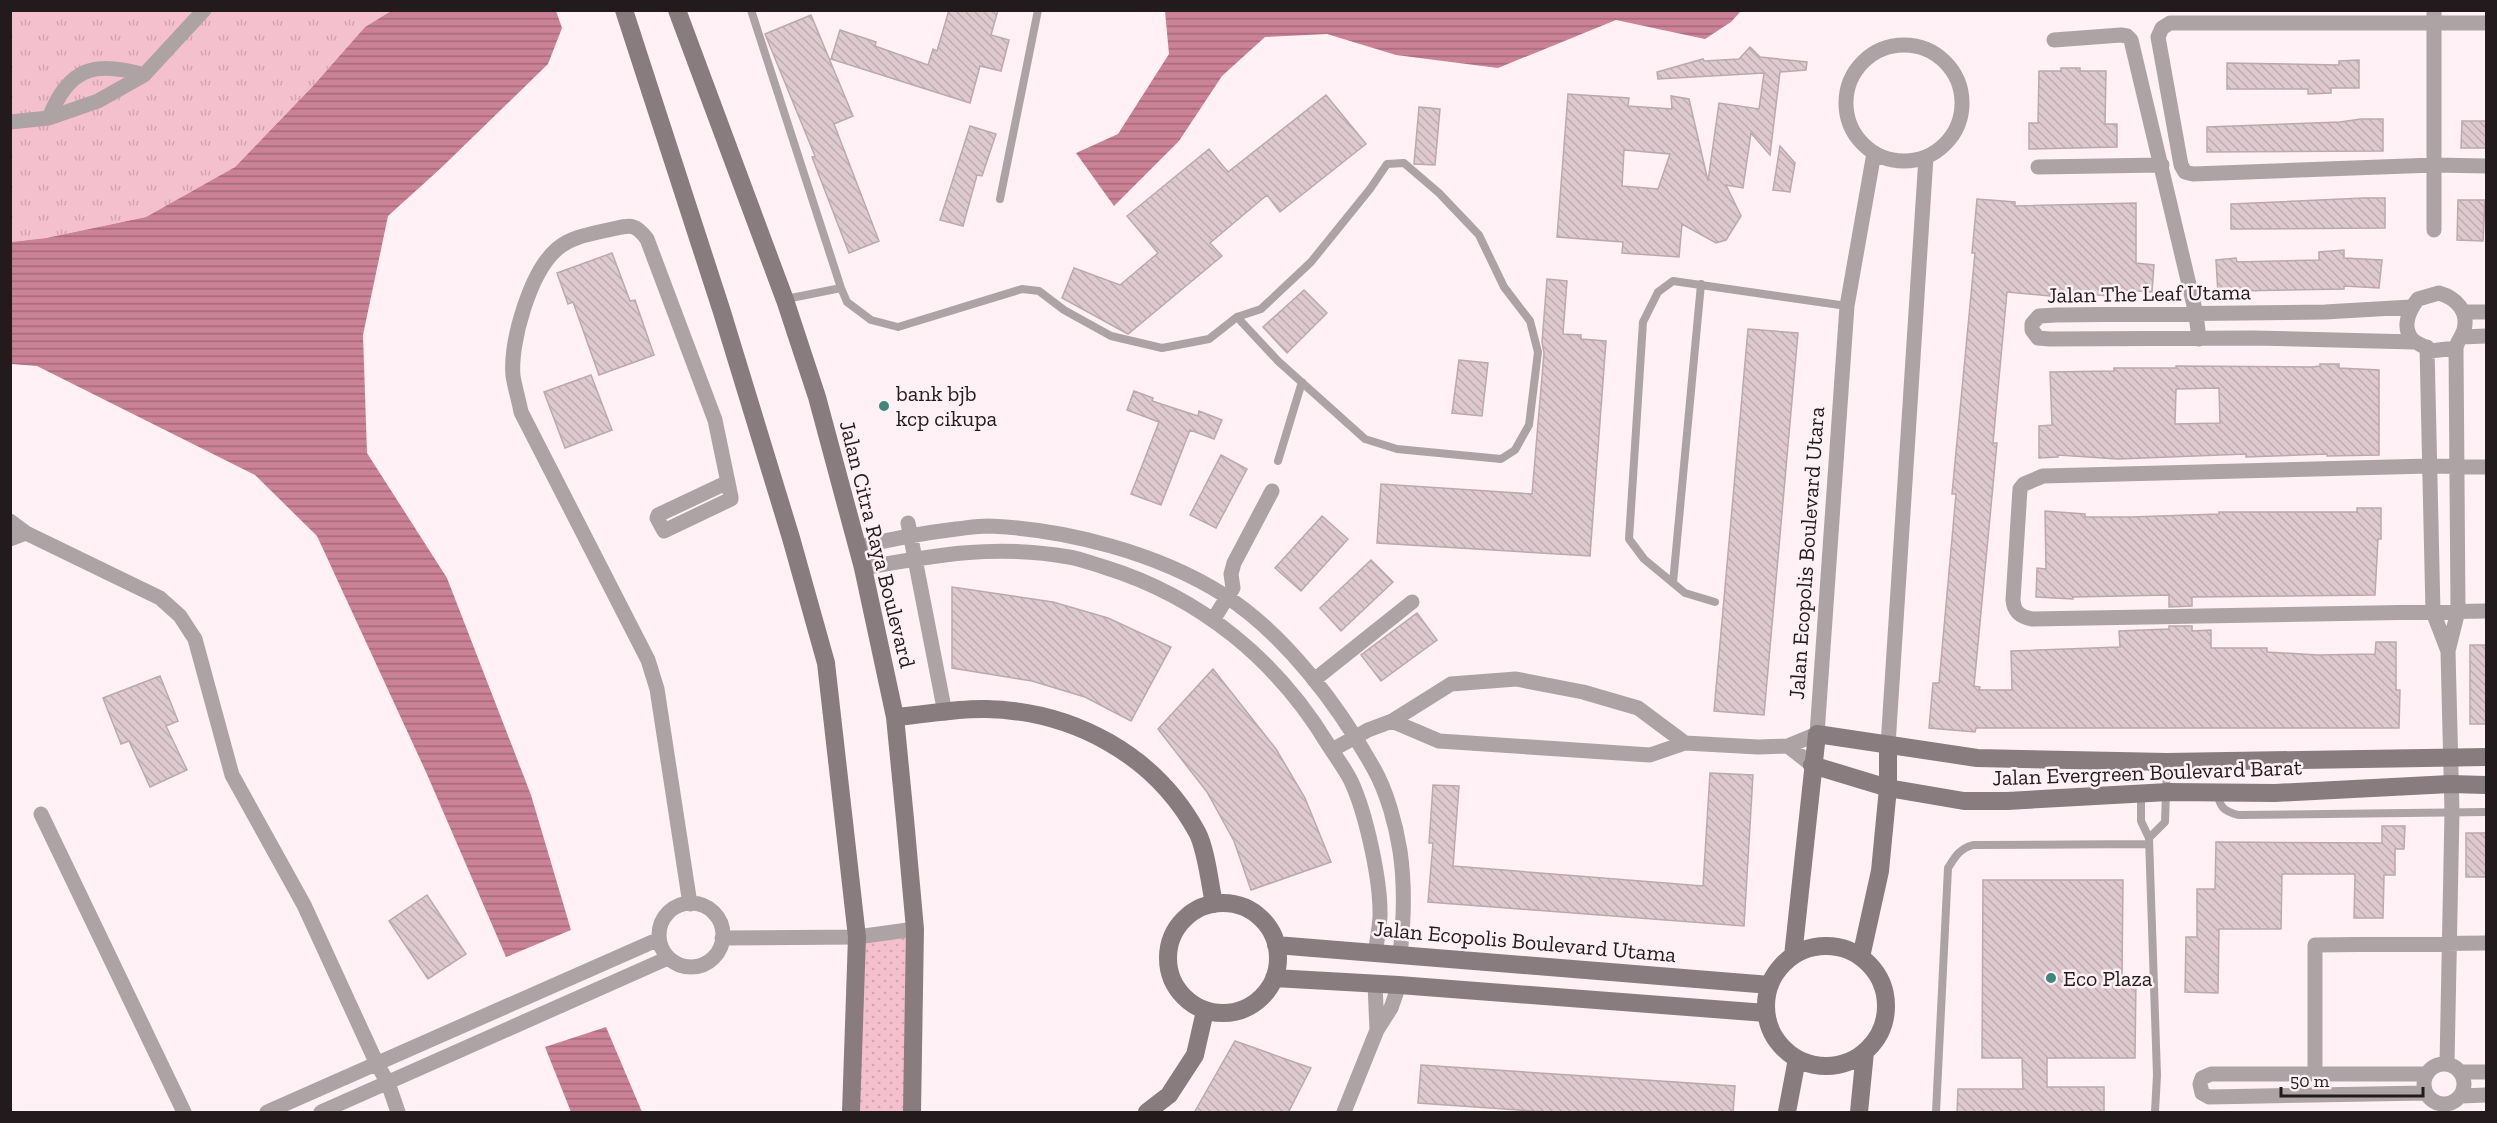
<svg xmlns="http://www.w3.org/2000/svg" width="2497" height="1123" font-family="'Zilla Slab',serif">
	<defs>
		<pattern id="grass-dots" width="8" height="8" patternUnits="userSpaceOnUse" patternTransform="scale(1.5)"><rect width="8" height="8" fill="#f5c0ce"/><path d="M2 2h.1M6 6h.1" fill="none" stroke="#d2a4b0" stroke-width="1.8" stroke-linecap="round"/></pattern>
		<pattern id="park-tufts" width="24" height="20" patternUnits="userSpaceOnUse" patternTransform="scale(1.5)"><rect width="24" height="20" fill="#f5c0ce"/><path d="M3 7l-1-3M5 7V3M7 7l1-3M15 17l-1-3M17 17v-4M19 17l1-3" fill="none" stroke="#d2a4b0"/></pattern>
		<pattern id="water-rules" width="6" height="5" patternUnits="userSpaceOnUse" patternTransform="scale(1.5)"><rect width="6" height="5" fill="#cb8296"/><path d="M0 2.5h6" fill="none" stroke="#a46a7a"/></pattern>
		<pattern id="building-back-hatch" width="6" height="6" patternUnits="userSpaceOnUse" patternTransform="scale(1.5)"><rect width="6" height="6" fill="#dec9ce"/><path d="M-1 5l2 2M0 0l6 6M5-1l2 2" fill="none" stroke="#beacb0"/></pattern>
	</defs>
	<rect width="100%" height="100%" fill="#fff1f5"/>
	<path fill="url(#grass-dots)" d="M916 928 912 1112H851L857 938Z"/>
	<path fill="url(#park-tufts)" d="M10 11H391L365 27 313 86 235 167 146 217 46 238 11 242Z"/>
	<path fill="url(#water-rules)" d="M391 11H556L562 28 548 64 441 168 388 216 363 335 367 453 447 578 531 795 571 930 506 957 426 772 317 536 255 475 37 366 11 364V242L46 238 146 217 235 167 313 86 365 27Z
		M1165 11V10L1741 11 1731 22 1705 39 1616 20 1498 68 1396 55 1327 34 1265 37 1222 76 1179 141 1114 206 1076 153 1118 134 1169 54Z
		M606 1027 642 1112H571L545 1047Z"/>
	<path fill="url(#building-back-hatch)" stroke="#bda8ad" stroke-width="1.5" fill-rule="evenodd" d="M949 10H998L991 35 1009 40 1001 71 980 66 970 103 831 59 840 30 876 42 875 46 928 65 933 49 937 51Z
		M811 15 853 116 834 124 879 241 849 253 812 157 815 156 765 34Z
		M1750 47 1760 57 1807 62 1806 70 1780 72 1770 155 1751 133 1743 188 1726 185 1741 216 1726 240 1716 243 1682 224 1679 257 1622 253 1623 242 1557 237 1568 94 1629 98 1628 106 1672 109 1671 96 1689 99 1708 181 1719 103 1759 109 1764 73 1658 79 1657 72 1703 59 1704 61 1739 59ZM1624 150 1670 154 1658 189 1622 186Z
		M2359 60V88H2331V93L2308 94V89H2227V63L2339 65V61Z
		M2061 68H2080V71H2106L2105 124H2117V147L2029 149V123H2038L2039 71H2061Z
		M1326 95 1366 144 1280 212 1267 195 1210 243 1222 256 1128 334 1062 298 1074 268 1120 285 1158 253 1127 216 1209 149 1228 172Z
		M1419 107 1440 109 1435 165 1414 164Z
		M2361 119H2383V151L2207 152V127L2340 122Z
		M2462 121H2487V148H2461Z
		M970 126 996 134 982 176 977 175 963 226 940 220Z
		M1780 146 1795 163 1790 192 1773 190Z
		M2364 198H2385V228L2231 229V204Z
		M1977 199 2015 202V206L2136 203V263L2154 265 2152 292 2109 289V296L2051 291 2050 296 2007 292 1993 443H1997L1974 686 1980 687 1979 690H2012L2011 651 2120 647 2119 631 2169 629V626H2192V631L2211 630V648H2267V652L2318 655 2375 654 2376 642H2396V690H2400L2399 728H1976L1975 732 1929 728 1933 683H1939L1956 494H1952L1975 253H1972Z
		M2458 200H2485L2483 241 2457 240Z
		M2344 250V258L2382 260 2379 288 2344 286V289L2238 291 2218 294 2216 260 2236 258 2237 262 2319 260V252Z
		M612 253 630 301 635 300 654 355 599 375 573 302 568 304 557 273Z
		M1547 279 1567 281 1563 334 1581 335V339L1606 341 1590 556 1377 543 1381 484 1532 494 1544 353 1542 342Z
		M1304 290 1327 313 1287 353 1263 327Z
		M1748 329 1798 333 1764 715 1714 711Z
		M1459 360 1488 363 1482 416 1452 413Z
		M2320 364H2339V368L2379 370V455L2327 456V454L2246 457V454L2118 459 2058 455V457L2039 458V426L2052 425 2050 372 2114 371V368H2176V366L2312 367 2320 366ZM2219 388 2220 423 2175 424 2176 389Z
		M591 375 612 430 565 448 544 392Z
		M1134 391 1153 398 1152 401 1198 416 1199 411 1222 420 1214 439 1190 430 1161 505 1131 494 1159 422 1127 410Z
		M1221 455 1247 469 1216 528 1190 515Z
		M2357 508H2381V539H2378L2375 595 2192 597V606L2169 607V595L2073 597V599L2036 597 2037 568 2046 569 2045 511 2085 514V517H2131L2219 514V512H2357Z
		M1322 516 1348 539 1301 591 1275 568Z
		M1371 560 1393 582 1341 631 1320 608Z
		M952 587 1053 602 1108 618 1171 647 1131 721 1085 697 1032 681 952 668Z
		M1417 613 1437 640 1381 681 1361 655Z
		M2470 645H2487V724H2470Z
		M1213 669 1276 749 1305 798 1331 862 1251 890 1234 841 1207 792 1158 729Z
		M160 676 178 721 166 726 187 770 150 787 129 741 121 744 103 698Z
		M1710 773 1753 775 1744 926 1428 902 1433 843H1429L1433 785 1459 786 1453 866 1703 886Z
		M2382 826H2405L2404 849H2395V875H2384L2383 918H2354L2355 874H2282L2281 929H2219L2218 993 2185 992 2186 937H2197V889H2215L2216 842 2382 843Z
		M2466 833H2487V877H2466Z
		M1983 880H2123L2122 979H2136L2135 1058H2047V1087H2104V1113H1957L1958 1089H2023L2022 1058H1982Z
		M427 895 466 954 428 979 389 921Z
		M1235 1041 1311 1068 1288 1113H1194Z
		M1421 1065 1735 1086 1733 1113H1561L1418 1103Z"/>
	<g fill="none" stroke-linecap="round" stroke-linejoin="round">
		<path stroke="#ada3a5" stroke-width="8" d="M751 10 841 288 847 302 871 320 898 327 1022 289 1039 291 1064 310 1111 336 1162 348 1209 339 1237 317 1261 309 1311 262 1370 189 1387 164 1404 163 1439 193 1479 235 1504 287 1530 321 1538 352 1529 425 1515 450 1501 459 1397 449 1365 439 1278 361 1237 317
			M1000 199 1038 10
			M786 299 841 288
			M1278 461 1302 382
			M1673 583 1701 284
			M1715 602 1685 593 1644 559 1629 539 1643 322 1658 292 1673 281 1847 306
			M2218 793C2219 807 2224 811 2238 815L2486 812
			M2141 794V821L2149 838 2157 1075 2155 1112
			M2149 838 2165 822 2167 763
			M1936 1112 1948 868C1955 857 1959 849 1973 845L2149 844"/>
		<path stroke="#ada3a5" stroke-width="15" d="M2434 10V230
			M2486 23H2170L2162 28 2158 37 2181 165 2185 172 2193 174 2434 165 2486 166
			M2054 40 2121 35 2127 36 2131 40 2196 314 2199 339
			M1846 103a58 58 0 1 1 116 0a58 58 0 1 1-116 0Z
			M49 118C68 68 95 60 144 75
			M10 122 49 118 98 101 144 75 204 10
			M2038 167 2162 165
			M2439 293C2456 298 2469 311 2464 330 2462 337 2457 341 2456 348L2430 351C2425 345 2418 345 2413 340 2401 328 2409 310 2418 299Z
			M2411 307 2325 312 2056 315 2039 316 2032 324V330L2038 338 2050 339 2253 338 2414 342
			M2463 312H2486
			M2461 337 2486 336
			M2427 347 2433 612 2448 651 2458 611 2456 348
			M2486 467 2429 466 2043 476 2024 484 2020 489 2013 600C2014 612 2020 617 2032 619L2486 611
			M10 521 26 533 10 539
			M908 523 945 713
			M26 533 160 598 180 616 195 639 232 775 304 905 377 1064 388 1083 398 1112
			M858 547C891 539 923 533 956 529 966 528 977 526 988 526 1066 529 1158 553 1224 595 1285 634 1339 706 1374 769 1387 792 1396 825 1400 851 1405 885 1404 920 1400 954
			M863 568C935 555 996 544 1069 557 1081 559 1093 564 1104 567 1201 597 1277 660 1329 746 1336 757 1345 769 1351 781 1366 813 1381 881 1380 917 1379 929 1377 942 1375 953
			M1213 620 1233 588 1231 574 1234 563 1272 491
			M1314 680 1412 602
			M1392 721 1439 741 1650 755 1685 743 1758 747 1788 746 1817 734 1847 306 1874 153
			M1888 745 1926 157
			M1788 746 1812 765
			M1332 750 1368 730 1392 721 1451 684 1516 679 1583 692 1638 708 1685 743
			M41 814 184 1112
			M659 935a32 32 0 1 1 64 0a32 32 0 1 1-64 0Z
			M690 904 657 689 648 660 521 412C519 401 515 388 513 376 510 342 530 272 557 249 571 237 590 234 608 230 628 226 634 221 647 239L715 420 731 497V499L664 531 657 518 658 515 728 482
			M722 938 857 937 915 929
			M1377 1030 1391 1008 1399 985
			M2447 1064 2452 812 2448 651
			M2424 1084a20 20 0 1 1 40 0a20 20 0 1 1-40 0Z
			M2461 1072H2486
			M2315 1073V945L2486 943
			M2426 1093 2209 1097 2202 1093 2200 1084 2202 1078 2211 1074H2427
			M2461 1096 2486 1095
			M267 1112 659 939
			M321 1112 668 958
			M1344 1112 1377 1030 1375 984"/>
		<path stroke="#897c7f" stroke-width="18" d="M624 10 722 312 791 538 826 663 857 937 851 1112
			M677 10 785 300 817 397 863 568 895 717 905 819 915 929 912 1112
			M895 717C924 715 956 708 986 709 1074 711 1155 755 1197 832 1206 848 1210 885 1214 904
			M1812 765 1888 788 1964 801H2007L2168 792 2275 793 2450 784 2486 785
			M1168 958a55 55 0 1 1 110 0a55 55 0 1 1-110 0Z
			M1276 945 1770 985
			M1766 1006a60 60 0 1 1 120 0a60 60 0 1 1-120 0Z
			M1793 956 1817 734 1977 758 2167 762 2486 757
			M1861 957 1880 871 1888 788V745
			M1274 978 1399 985 1766 1013
			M1147 1112 1169 1095 1195 1055 1205 1011
			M1787 1112 1797 1059
			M1859 1112 1865 1052"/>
	</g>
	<g fill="#41867a" stroke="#fff1f5" stroke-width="2">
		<circle cx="884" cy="406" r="6"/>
		<circle cx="2051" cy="978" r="6"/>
	</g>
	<g text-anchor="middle" stroke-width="5" stroke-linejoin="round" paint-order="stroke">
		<g font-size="22" fill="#221a1c" stroke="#fff1f5">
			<text transform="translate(2149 293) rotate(-1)" y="8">Jalan The Leaf Utama</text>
			<text transform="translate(878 544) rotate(76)" y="8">Jalan Citra Raya Boulevard</text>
			<text transform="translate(1806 553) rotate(-86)" y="8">Jalan Ecopolis Boulevard Utara</text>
			<text transform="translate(2147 772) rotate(-2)" y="8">Jalan Evergreen Boulevard Barat</text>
			<text transform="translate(1525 941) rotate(5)" y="8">Jalan Ecopolis Boulevard Utama</text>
		</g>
		<g font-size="22" fill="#221a1c" stroke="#fff1f5" text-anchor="start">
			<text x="896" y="401">bank bjb<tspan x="896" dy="25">kcp cikupa</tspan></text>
			<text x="2063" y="986">Eco Plaza</text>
		</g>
	</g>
	<rect width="2497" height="1123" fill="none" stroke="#221a1c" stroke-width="24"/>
	<path d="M2281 1087v9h142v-9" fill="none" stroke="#221a1c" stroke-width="3"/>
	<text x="2290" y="1087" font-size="18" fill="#221a1c" stroke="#fff1f5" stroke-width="4.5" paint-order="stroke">50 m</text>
</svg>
